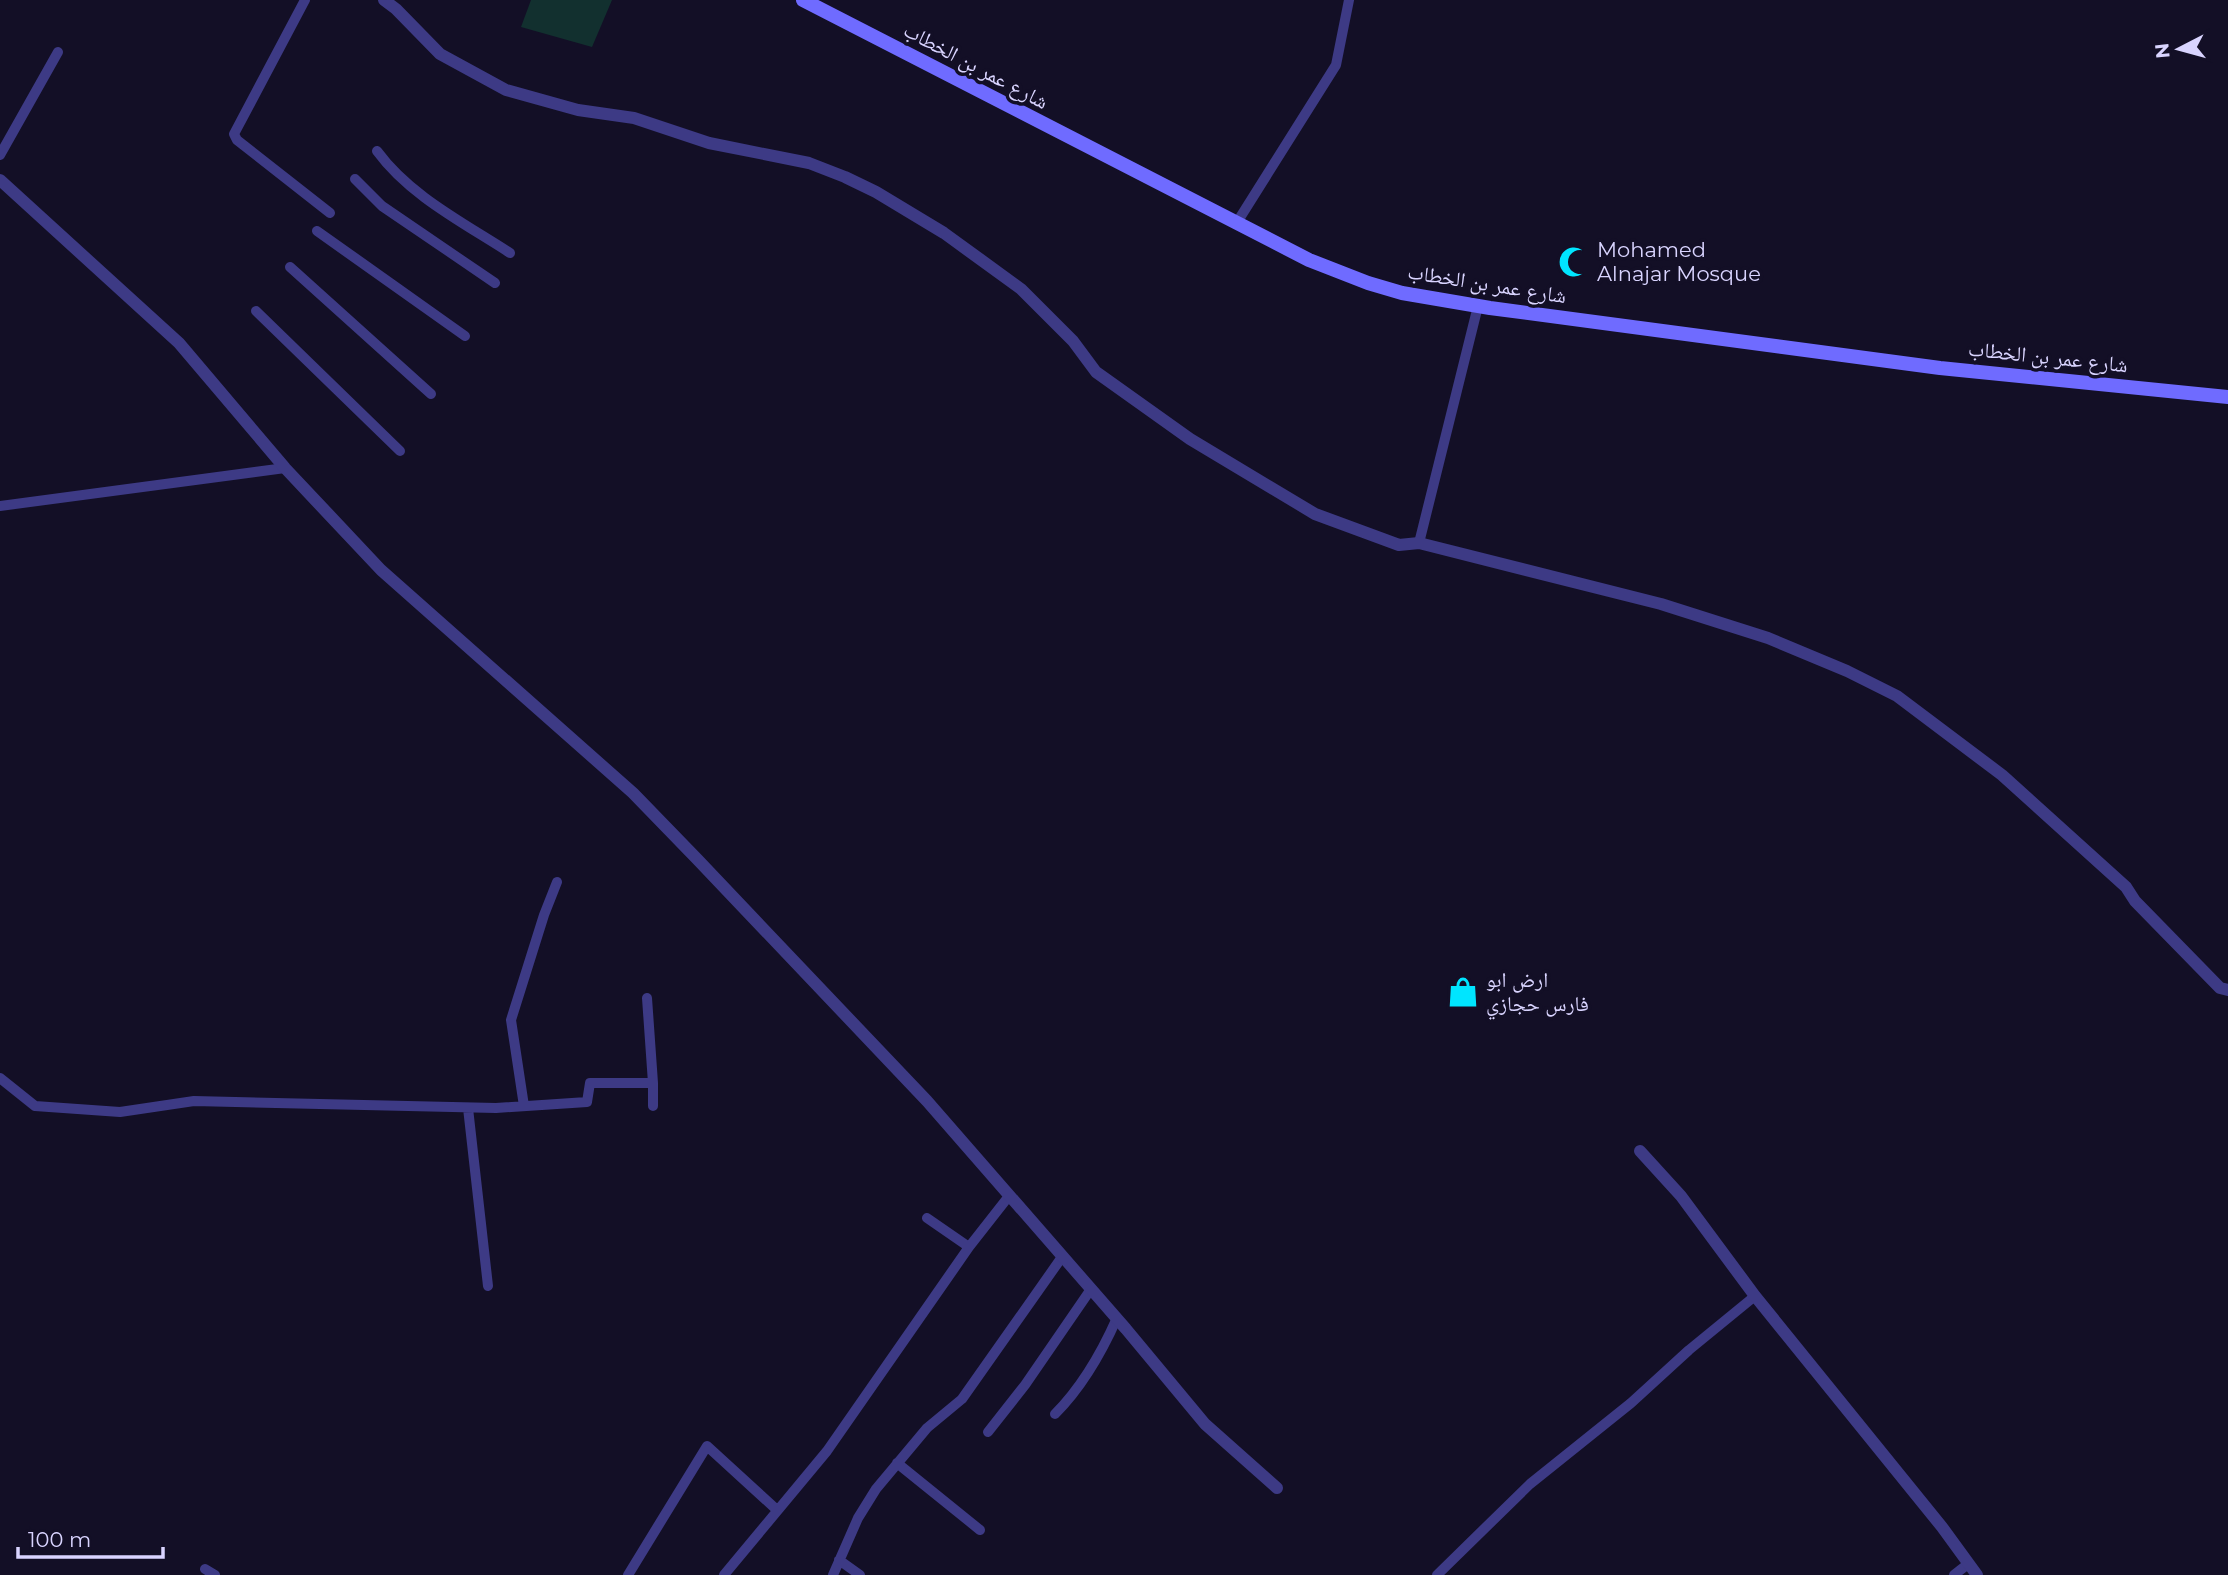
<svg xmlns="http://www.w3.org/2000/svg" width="2228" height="1575" font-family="Montserrat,'Noto Naskh Arabic',sans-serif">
	<rect width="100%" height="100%" fill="#130f26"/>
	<path fill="#12302f" d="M531 0H612L592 47 521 27Z"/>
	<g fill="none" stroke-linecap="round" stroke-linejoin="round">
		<path stroke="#3d3a85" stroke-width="10" d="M305 0 234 134 237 140 330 213
			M377 151C410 196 464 223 510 253
			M0 155 58 52
			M355 179 382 206 495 283
			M1236 224 1336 65 1349 0
			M317 231 465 336
			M290 267 431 394
			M256 311 400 451
			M0 506 285 468
			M1419 543 1478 306
			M647 998 653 1083
			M0 1078 35 1106 120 1112 194 1101 496 1108 587 1102 590 1083H653V1106
			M524 1106 511 1020 544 915 557 882
			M468 1108 488 1286
			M927 1218 969 1247
			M1055 1414C1082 1387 1101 1354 1117 1318
			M988 1432 1025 1385 1091 1289
			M897 1463 980 1530
			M839 1560 860 1575
			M205 1569 215 1575
			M628 1575 707 1446 777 1510
			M724 1575 827 1451 969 1247 1009 1196
			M833 1575 858 1518 876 1489 927 1428 962 1399 1062 1257
			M1437 1575 1530 1484 1631 1403 1689 1350 1755 1296
			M1954 1575 1968 1564"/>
		<path stroke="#3d3a85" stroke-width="12" d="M384 0 396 9 440 54 506 90 578 110 634 118 709 143 809 163 845 177 876 192 944 233 1021 289 1073 341 1096 372 1190 439 1315 514 1399 545 1419 543 1661 604 1768 638 1847 671 1897 696 2002 775 2126 887 2135 901 2220 988 2228 990
			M0 180 179 343 285 468 381 570 633 793 698 860 927 1101 1126 1329 1205 1424 1277 1488
			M1640 1151 1681 1196 1755 1296 1942 1527 1977 1575"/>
		<path stroke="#6f6bff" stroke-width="14" d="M803 0 1309 260 1368 283 1402 293 1490 308 1940 368 2228 397"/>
	</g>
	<defs>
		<g id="mosque-bare" transform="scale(2.415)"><path d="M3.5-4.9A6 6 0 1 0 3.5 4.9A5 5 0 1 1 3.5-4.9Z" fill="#00e5ff" stroke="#130f26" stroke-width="2.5" paint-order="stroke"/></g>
		<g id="shop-bare" transform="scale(2.415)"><path d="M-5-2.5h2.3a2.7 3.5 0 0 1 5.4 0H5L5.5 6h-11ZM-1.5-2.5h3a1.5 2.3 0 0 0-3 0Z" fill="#00e5ff" stroke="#130f26" stroke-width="2.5" paint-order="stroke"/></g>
	</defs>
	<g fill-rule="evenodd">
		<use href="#mosque-bare" x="1574" y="262"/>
		<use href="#shop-bare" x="1463" y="992"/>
	</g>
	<g text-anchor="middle" stroke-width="7" stroke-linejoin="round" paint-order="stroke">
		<g font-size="21" fill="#d9d4ff" stroke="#130f26">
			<text transform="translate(976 66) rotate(28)" y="7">شارع عمر بن الخطاب</text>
			<text transform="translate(1487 284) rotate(9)" y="7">شارع عمر بن الخطاب</text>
			<text transform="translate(2048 357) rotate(6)" y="7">شارع عمر بن الخطاب</text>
		</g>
		<g font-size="21" fill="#d9d4ff" stroke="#130f26" text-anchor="start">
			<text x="1597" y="257">Mohamed<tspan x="1597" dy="24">Alnajar Mosque</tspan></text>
			<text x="1486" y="987">ارض ابو<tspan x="1486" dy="24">فارس حجازي</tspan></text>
		</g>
	</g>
	<g transform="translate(2179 49) rotate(264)" stroke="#130f26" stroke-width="5" paint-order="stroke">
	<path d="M0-5L12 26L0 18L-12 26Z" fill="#d9d4ff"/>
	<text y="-10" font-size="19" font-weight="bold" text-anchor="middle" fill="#d9d4ff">N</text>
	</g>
	<path d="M18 1547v10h145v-10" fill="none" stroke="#d9d4ff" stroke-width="3.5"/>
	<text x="28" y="1547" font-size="21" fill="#d9d4ff" stroke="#130f26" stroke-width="5" paint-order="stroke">100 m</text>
</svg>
